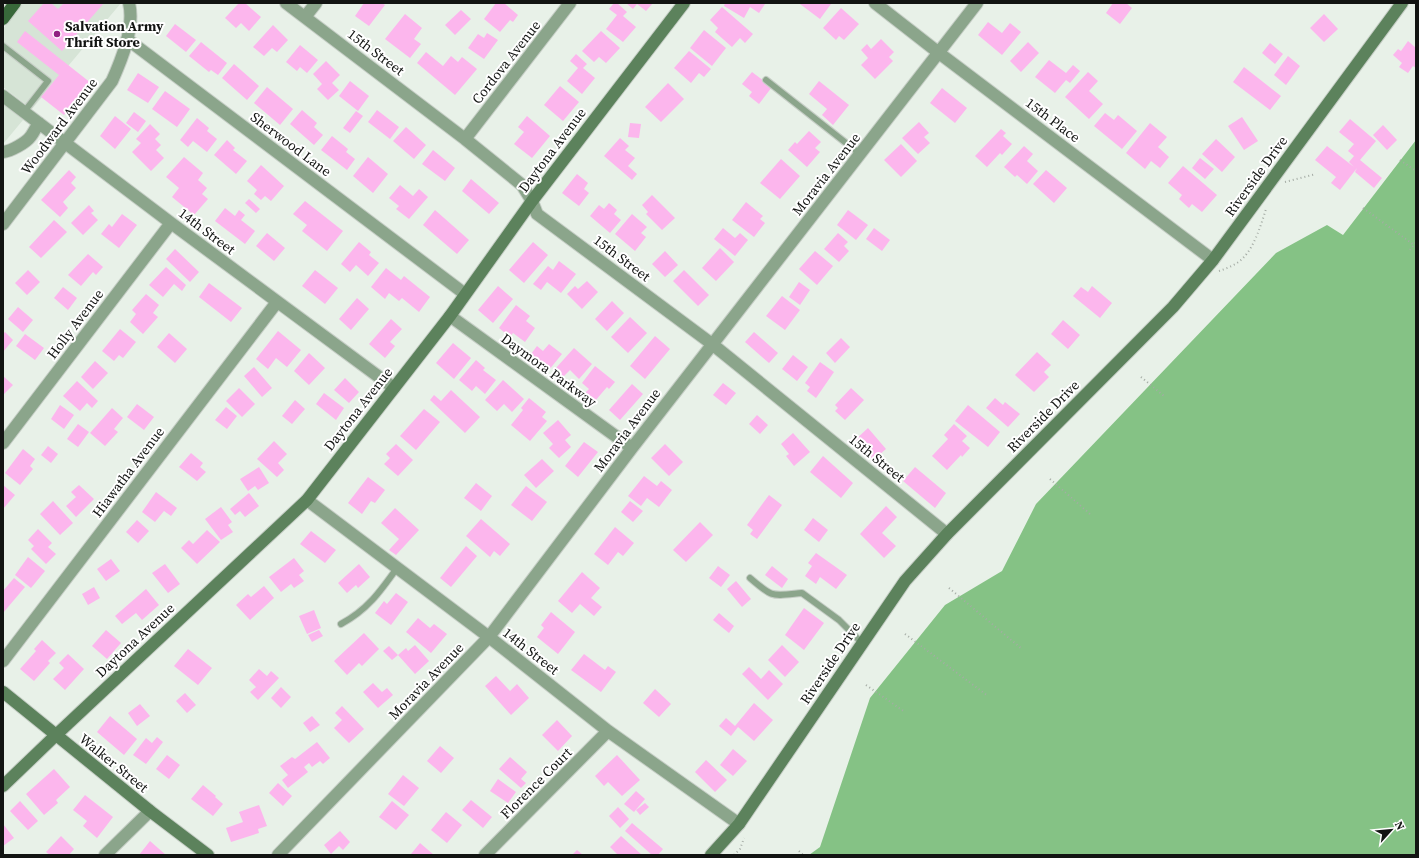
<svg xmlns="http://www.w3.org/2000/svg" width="1419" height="858" font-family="'Source Serif 4',serif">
	<rect width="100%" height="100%" fill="#e8f1e8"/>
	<path fill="#d6e4d6" d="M23 3H121L32 109 3 87V29Z
		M3 104 23 120 3 144Z"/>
	<path fill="#85c285" d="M1416 140V855H809L820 847 870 698 945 605 1002 571 1036 504 1276 253 1327 225 1343 235Z"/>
	<path fill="#fcb6ed" d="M44 3H51L58 9 64 3H104L62 51 28 21Z
		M239 3H245L261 17 249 31 241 23 236 28 225 18Z
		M364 3H382L385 5 369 26 355 16Z
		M496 3H504L518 15 513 22 510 20 500 32 484 19Z
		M614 3H617L627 12 623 16 636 27 623 42 606 29 617 15 609 9Z
		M626 3H653L646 11 637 4 633 9Z
		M725 3H763L765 4 759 13 750 7 744 18 724 6Z
		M801 3H830L831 4 820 19 800 4Z
		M1113 3H1126L1132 8 1120 24 1106 13Z
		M722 7 753 34 745 43 740 38 732 47 715 32 718 28 710 20Z
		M841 8 859 24 844 40 839 36 836 40 823 28Z
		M461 10 471 19 455 35 445 25Z
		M405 14 422 28 414 39 421 44 410 58 385 39Z
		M1324 14 1338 29 1324 42 1310 28Z
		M988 22 1002 33 1010 23 1021 32 1002 55 978 35Z
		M175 24 196 40 186 52 166 36Z
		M273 25 288 40 277 52 272 48 264 56 253 47Z
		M704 30 726 48 712 66 690 48Z
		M25 31 96 87 81 106 74 101 64 115 41 97 59 75 17 42Z
		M601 31 620 48 606 63 599 57 594 62 582 51Z
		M487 33 498 40 484 59 468 48 478 34 484 38Z
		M881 39 894 52 889 57 893 61 875 79 861 65 868 58 861 50 867 44 871 49Z
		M1408 41 1416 48V68L1413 66 1408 73 1399 67 1402 63 1393 55 1398 49 1401 51Z
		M201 42 227 63 218 75 211 70 209 72 189 56Z
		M1028 42 1039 53 1021 72 1010 61Z
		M1270 43 1283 54 1275 64 1262 53Z
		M300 45 318 60 307 73 300 67 297 71 286 62Z
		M689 51 711 69 704 77 699 73 691 83 674 68Z
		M426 52 443 66 451 56 458 62 462 57 477 69 455 95 417 63Z
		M576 54 587 64 583 68 595 78 582 94 567 81 578 68 570 61Z
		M1288 56 1300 66 1286 85 1274 75Z
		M1049 60 1066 73 1073 65 1080 71 1070 83 1066 80 1055 93 1035 77Z
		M326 61 340 75 332 83 339 90 328 100 317 89 322 84 313 74Z
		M234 64 259 86 247 100 222 78Z
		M1244 67 1281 96 1270 110 1233 82Z
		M752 72 772 87 759 104 749 96 752 92 742 84Z
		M1088 72 1098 81 1089 91 1103 104 1089 119 1065 97Z
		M138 73 159 87 148 103 127 90Z
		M350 81 369 96 358 111 339 96Z
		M819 81 849 105 833 125 822 115 827 109 809 94Z
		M668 83 684 99 661 122 645 107Z
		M560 86 579 102 563 121 544 105Z
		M267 87 293 109 280 125 254 103Z
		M942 88 967 108 955 123 930 103Z
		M165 91 190 109 177 127 152 109Z
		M302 110 317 123 314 127 323 135 314 145 290 124Z
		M377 110 399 127 390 139 368 122Z
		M356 111 363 116 350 133 343 128Z
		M134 112 146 121 138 132 126 123Z
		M1105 113 1114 120 1118 115 1137 131 1122 149 1094 126Z
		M115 116 131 129 115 149 100 136Z
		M527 116 550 136 532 158 514 144 524 132 518 127Z
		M1242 117 1258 141 1244 150 1228 126Z
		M197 118 209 128 207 131 217 139 207 152 193 141 188 147 180 140Z
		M1350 119 1376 141 1360 160 1382 178 1374 188 1355 172 1357 168 1340 190 1331 183 1336 177 1315 160 1327 146 1354 167 1349 162 1354 156 1348 151 1354 144 1339 132Z
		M919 122 929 133 924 137 930 143 918 154 902 138Z
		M630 123 641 124 639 138 628 137Z
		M1150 123 1167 137 1158 147 1169 157 1160 168 1151 161 1145 169 1126 153Z
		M150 124 160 134 155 139 161 145 156 150 164 158 151 171 132 152 141 143 136 139Z
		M1383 125 1397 140 1387 150 1373 135Z
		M406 127 426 145 414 159 393 141Z
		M1001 129 1006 133 1003 136 1012 144 1002 155 1000 153 987 167 975 156Z
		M809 131 821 142 815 148 820 152 807 167 788 150 795 142 797 144Z
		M332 136 348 149 346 152 355 159 347 170 321 150Z
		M620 138 629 146 625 150 635 158 628 166 637 174 632 180 604 156Z
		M1216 139 1235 157 1222 172 1202 154Z
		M227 140 235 148 233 150 247 161 236 174 214 155Z
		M901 144 917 161 901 177 884 160Z
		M1024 146 1033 154 1027 161 1038 171 1027 184 1017 175 1015 177 1004 167Z
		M433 150 455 168 445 181 422 164Z
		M184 157 203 173 198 180 207 188 202 194 208 199 194 215 172 197 179 188 166 177Z
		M368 157 388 174 373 193 353 176Z
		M1200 158 1214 169 1205 179 1192 168Z
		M781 159 800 176 780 199 760 183Z
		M261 165 284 186 271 201 265 196 261 200 254 194 257 190 247 181Z
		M1183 166 1217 195 1202 212 1192 204 1189 208 1179 199 1182 195 1168 183Z
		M69 170 76 177 71 183 76 188 63 202 68 208 60 217 41 200Z
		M1046 170 1067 188 1054 203 1033 184Z
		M577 174 588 183 584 189 589 193 579 206 562 193Z
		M471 179 499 203 489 214 462 191Z
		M400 185 413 196 419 189 428 197 409 219 396 209 399 206 389 198Z
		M652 195 675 218 662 230 646 214 648 212 642 205Z
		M249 199 260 209 256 213 245 203Z
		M305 201 343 231 327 251 302 231 307 225 293 214Z
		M746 202 763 216 760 219 765 223 754 237 732 220Z
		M609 203 617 210 614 214 621 220 610 233 590 216 599 205 604 209Z
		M89 205 94 211 91 213 98 220 83 235 71 223Z
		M225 208 235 216 239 210 245 215 241 220 255 231 245 244 215 221Z
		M435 210 469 240 457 254 423 225Z
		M848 210 868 225 856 240 837 225Z
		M122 214 137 225 119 248 101 234 109 224 112 227Z
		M632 214 647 227 641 233 646 237 635 251 615 234Z
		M54 220 67 232 41 258 29 247Z
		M723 228 735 238 740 233 748 240 735 256 714 239Z
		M874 228 890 240 882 251 866 239Z
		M267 233 285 248 274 261 256 246Z
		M838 233 848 242 844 246 849 251 839 262 824 249Z
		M359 242 371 252 369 255 379 263 368 276 356 265 350 272 341 264Z
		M533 242 548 255 524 283 509 270Z
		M720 248 734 262 716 281 702 268Z
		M175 249 199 272 190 282 166 259Z
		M665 251 678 265 665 277 652 264Z
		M815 251 833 266 817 285 799 269Z
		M88 254 103 267 96 275 93 272 81 286 68 275Z
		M559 261 576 274 561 293 547 282 541 290 533 284 548 266 553 270Z
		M166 267 186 285 182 291 174 284 163 297 149 285Z
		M386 268 401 280 404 276 430 297 419 312 402 298 399 301 389 293 385 299 371 287Z
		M28 270 40 282 27 295 15 283Z
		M315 270 338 288 325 304 302 286Z
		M684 270 709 295 698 306 673 281Z
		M587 281 598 292 582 309 567 294 575 286 578 289Z
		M799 282 810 290 800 305 789 297Z
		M209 283 242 308 231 322 199 297Z
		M498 286 513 299 493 323 478 310Z
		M1092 286 1112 303 1100 318 1073 296 1081 287 1088 292Z
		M63 287 77 298 68 310 54 298Z
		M146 294 159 305 153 313 158 317 143 334 130 322 136 314 132 310Z
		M782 296 800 310 785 330 766 316Z
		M357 298 369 309 351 330 339 319Z
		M612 301 624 313 607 331 595 319Z
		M516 305 530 316 526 321 535 328 525 342 513 333 510 337 499 328Z
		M18 307 33 320 23 332 8 319Z
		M630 317 647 333 628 353 611 337Z
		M391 319 402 329 390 342 395 346 385 358 369 344Z
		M1063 320 1080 335 1068 349 1051 334Z
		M120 329 136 342 123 358 119 355 114 361 102 351Z
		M278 331 301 350 287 367 276 358 268 369 256 359Z
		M5 332 13 340 3 352V334Z
		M754 332 778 353 769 363 745 342Z
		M169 333 187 349 175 363 157 347Z
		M25 334 44 348 35 360 16 346Z
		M655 336 670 349 645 379 630 366Z
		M841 338 850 347 835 363 826 353Z
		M453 343 471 358 454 379 436 363Z
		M549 344 562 354 549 370 531 354 537 346 543 351Z
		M574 348 592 364 579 379 570 370 563 377 555 369Z
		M1037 352 1051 365 1044 372 1049 377 1034 392 1015 375Z
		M309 353 325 368 309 385 294 371Z
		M793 355 808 367 797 381 782 369Z
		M476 360 485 368 483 370 496 380 485 394 476 386 472 391 459 380Z
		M95 361 108 373 93 389 81 377Z
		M820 362 834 372 816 398 807 391 810 387 805 383Z
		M595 366 615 382 609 389 607 387 595 401 585 393 589 389 582 383Z
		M254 367 272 388 262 397 244 376Z
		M3 376 13 385 3 395Z
		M345 378 359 392 349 403 334 390Z
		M503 380 524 399 512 412 504 404 497 411 485 400Z
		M77 381 98 401 92 408 87 403 80 411 63 396Z
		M723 383 736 393 726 405 713 395Z
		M632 384 643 394 620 420 609 410Z
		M239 388 255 404 242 417 226 401Z
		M851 388 864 400 845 420 835 411 838 408 835 405Z
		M451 390 480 417 465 433 430 400 434 395 441 401Z
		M324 393 344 408 336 420 316 404Z
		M529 398 546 412 542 417 547 421 530 441 511 425 523 410 521 408Z
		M995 398 1003 405 1005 402 1020 414 1008 427 986 408Z
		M295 400 305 409 292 424 282 416Z
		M137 404 154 417 144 430 127 417Z
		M60 405 74 415 64 429 51 419Z
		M968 405 1000 432 988 447 955 421Z
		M226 407 237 416 227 429 215 420Z
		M112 408 123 418 114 429 118 432 105 446 90 433Z
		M424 409 440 422 416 450 400 436Z
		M757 415 768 425 760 434 749 424Z
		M558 420 571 435 565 440 571 447 559 458 549 448 553 444 543 433Z
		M78 424 89 432 78 447 67 439Z
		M954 424 967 436 962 441 970 448 962 457 961 455 947 470 932 456 948 439 944 435Z
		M868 428 886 449 873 460 855 440Z
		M793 433 810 452 794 466 786 456 789 454 781 444Z
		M274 441 287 454 278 463 284 470 277 477 257 459Z
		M584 442 598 452 578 477 565 466Z
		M396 444 413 460 398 476 384 464 390 458 386 454Z
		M665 444 683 462 669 476 651 458Z
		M48 446 58 454 51 463 41 455Z
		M23 449 35 459 30 466 33 469 20 485 5 473Z
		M191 453 203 463 200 467 206 472 197 481 179 467Z
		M823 456 853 483 841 498 810 472Z
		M542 459 554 471 536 488 524 475Z
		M259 467 269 483 258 490 255 486 248 491 240 479Z
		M915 467 946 493 935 508 903 481Z
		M644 476 657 486 661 481 672 490 659 507 647 498 641 506 628 496Z
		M368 477 385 490 375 503 371 501 362 514 348 503Z
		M476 483 492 496 481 511 464 498Z
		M3 485 15 495 3 509Z
		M79 485 94 499 76 517 66 506 76 497 71 492Z
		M526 486 547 502 532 521 511 505Z
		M156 492 177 508 171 516 164 511 155 522 142 512Z
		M249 493 259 506 245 517 240 511 235 515 230 509Z
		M769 495 782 505 757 539 750 534 753 530 747 525Z
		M53 501 73 523 60 535 40 514Z
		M630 501 643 511 633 522 621 512Z
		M886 506 897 517 882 533 896 546 884 558 860 534Z
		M221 507 232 522 228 525 233 532 221 540 205 519Z
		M395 508 419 530 396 555 389 550 399 539 381 523Z
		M813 518 828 530 819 542 804 530Z
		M481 519 510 544 500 556 494 551 490 557 466 536Z
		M137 520 149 531 138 543 126 532Z
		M700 522 713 535 686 562 673 550Z
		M615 527 634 543 623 556 618 552 608 565 594 554Z
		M38 529 52 543 48 547 56 554 46 564 31 549 34 546 28 540Z
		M207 530 220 542 197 564 181 548 189 540 193 544Z
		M311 531 336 550 325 563 300 544Z
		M466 546 477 556 451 587 440 578Z
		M816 553 847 575 836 589 820 577 816 584 805 576 812 566 808 563Z
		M28 557 45 571 31 588 15 575Z
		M294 558 304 571 299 575 304 581 294 588 291 584 281 592 269 577Z
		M111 559 120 571 106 581 97 569Z
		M165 564 180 584 168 593 152 573Z
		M359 564 370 577 358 588 356 585 347 593 338 583Z
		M718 566 730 575 721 587 709 578Z
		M772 566 788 579 782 588 765 575Z
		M582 572 600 588 591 598 602 607 594 616 580 604 572 613 558 601Z
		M14 578 25 587 3 613V591Z
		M736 581 751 599 742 607 727 589Z
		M264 586 274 598 250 620 236 605 248 594 251 597Z
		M94 587 100 598 88 605 82 594Z
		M146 589 159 605 142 620 136 613 122 624 115 616Z
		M396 593 408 602 391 625 375 613 384 601 387 604Z
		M804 608 824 623 804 650 785 635Z
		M314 610 321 628 307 634 299 616Z
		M551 612 575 632 558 654 537 637 544 628 541 625Z
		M719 613 734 626 729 633 713 620Z
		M418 618 430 628 434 624 447 634 431 653 406 632Z
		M106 630 121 643 107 659 92 646Z
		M319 630 323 636 312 642 308 635Z
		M364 633 379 649 362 666 359 663 347 675 334 661Z
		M42 640 56 653 48 661 50 663 34 681 20 669 36 651 34 649Z
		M415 645 429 661 415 674 398 655 406 648 408 651Z
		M782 645 799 662 785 677 768 660Z
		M389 646 398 655 392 660 383 651Z
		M188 649 212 668 198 685 174 666Z
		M68 654 84 669 65 690 53 679 64 668 59 663Z
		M584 654 605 670 608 666 616 672 601 692 571 670Z
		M749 667 761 679 769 670 783 684 768 700 742 674Z
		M259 669 267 676 271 671 279 678 258 700 250 692 256 687 249 680Z
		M496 676 510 691 517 684 529 698 511 715 485 686Z
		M373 683 382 692 387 688 393 695 378 708 363 692Z
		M281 687 291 697 281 708 271 698Z
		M655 689 671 704 659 717 643 703Z
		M185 693 196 705 187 713 176 701Z
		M754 703 773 720 754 741 738 727 731 736 719 726 726 718 735 726Z
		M140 704 150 716 137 726 128 713Z
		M342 706 364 729 349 743 334 728 342 720 335 713Z
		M110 716 137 739 124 755 97 732Z
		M312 716 320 725 310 732 303 723Z
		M557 720 572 736 558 751 542 735Z
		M157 737 163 742 146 764 133 755 146 738 152 743Z
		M317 742 330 758 323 764 320 761 312 767 309 763 304 767 308 772 288 788 282 780 288 775 280 766 292 757 295 759Z
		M440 746 454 758 441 773 427 761Z
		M733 749 747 761 733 776 720 765Z
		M167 755 180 765 169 779 156 769Z
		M617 755 640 780 622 796 608 782 604 786 595 776Z
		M510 757 527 772 521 779 526 783 521 788 499 769Z
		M706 760 727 780 715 792 695 772Z
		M54 769 70 787 56 800 58 803 44 815 26 794Z
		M403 775 419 788 404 806 388 794Z
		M498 779 516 792 508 803 490 791Z
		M278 783 292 796 283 806 269 793Z
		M203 785 216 796 215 797 223 804 213 816 191 799Z
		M636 791 645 799 634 812 624 804Z
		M85 795 113 817 97 838 83 826 87 821 73 810Z
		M471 800 492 817 483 828 462 810Z
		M20 801 38 821 28 830 10 811Z
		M392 801 409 815 396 830 379 817Z
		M645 803 649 807 640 815 636 810Z
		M259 805 267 826 258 829 259 833 231 842 226 828 243 822 239 812Z
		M618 807 629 819 620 828 609 816Z
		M446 812 462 825 447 843 431 830Z
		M632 823 663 849 658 855H652L625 831Z
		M3 824 14 838 3 846Z
		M340 831 350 842 343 850 339 846 331 854 324 845Z
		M61 836 74 849 69 855H50L46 852Z
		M621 836 642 855H618L610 847Z
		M150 841 166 855H139Z
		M420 843 434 855 411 854Z
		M577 850 583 855H572Z"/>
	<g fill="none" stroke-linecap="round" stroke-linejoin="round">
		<g stroke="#c6cec6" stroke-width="8">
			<path id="lane" d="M3 46 48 81 24 112
				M766 80 860 154
				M750 578C773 598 771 596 802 593L839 620 862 643
				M341 624C367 610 380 592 397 568"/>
		</g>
		<g stroke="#c6cec6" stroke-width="14">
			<path id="street" d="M286 3 465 139 522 185 532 201 537 214 712 344 947 534
				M875 3 939 53 1213 260
				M305 17 316 3
				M127 39 465 294
				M3 96 171 223 394 388
				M465 139 570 3
				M3 152C11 151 26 143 31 136 34 132 36 127 39 123
				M3 224 112 81C122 59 135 27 129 3
				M450 316 632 448
				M3 443 171 223
				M307 500 489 637 608 731 739 824
				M3 661 277 302
				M105 855 150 811
				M278 855 489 637 632 448 977 3
				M485 855 608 731"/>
		</g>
		<g stroke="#c6cec6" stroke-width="14">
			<path id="secondary" d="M3 692 150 811 208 855
				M3 786 56 735 307 500 450 316 532 201 684 3
				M711 855 739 824 905 581 947 534 1173 307 1213 260 1402 3"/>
		</g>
		<g stroke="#c6cec6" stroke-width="14">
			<path id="primary" d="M3 19 15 3"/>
		</g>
		<path stroke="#a5aca5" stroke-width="2" stroke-dasharray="1 3" stroke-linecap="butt" d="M1400 160 1416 171
			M1285 182 1316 174
			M1363 208 1414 245
			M1410 250 1416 242
			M1219 271C1228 268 1238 264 1244 257 1255 245 1261 225 1266 209
			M1141 377 1164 396
			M1050 479 1090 514
			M949 588 1022 649
			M905 634 988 696
			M866 685 905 712
			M799 851 803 855
			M734 855 740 849 744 838"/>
		<use href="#lane" stroke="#8ba58b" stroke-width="6"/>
		<use href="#street" stroke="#8ba58b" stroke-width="12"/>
		<use href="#secondary" stroke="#5c825c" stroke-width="12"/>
		<use href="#primary" stroke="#38683a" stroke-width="12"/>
	</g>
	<circle fill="#922182" stroke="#fff" stroke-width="1.5" cx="57" cy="34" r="4"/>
	<g text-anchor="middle" stroke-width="4" stroke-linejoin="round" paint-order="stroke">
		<g font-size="14" font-weight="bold" fill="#121412" stroke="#fff" text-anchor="start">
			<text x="65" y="31">Salvation Army<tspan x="65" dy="16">Thrift Store</tspan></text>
		</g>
		<g font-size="14" fill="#121412" stroke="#fff">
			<text transform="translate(376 52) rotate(37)" y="5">15th Street</text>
			<text transform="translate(506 62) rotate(-52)" y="5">Cordova Avenue</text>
			<text transform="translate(1053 120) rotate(37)" y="5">15th Place</text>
			<text transform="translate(59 126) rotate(-53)" y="5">Woodward Avenue</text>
			<text transform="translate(291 144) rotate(37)" y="5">Sherwood Lane</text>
			<text transform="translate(552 150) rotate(-53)" y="5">Daytona Avenue</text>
			<text transform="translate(826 174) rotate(-52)" y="5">Moravia Avenue</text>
			<text transform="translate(1256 176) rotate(-54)" y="5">Riverside Drive</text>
			<text transform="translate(207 231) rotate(37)" y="5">14th Street</text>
			<text transform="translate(622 258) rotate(37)" y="5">15th Street</text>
			<text transform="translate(75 324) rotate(-53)" y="5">Holly Avenue</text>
			<text transform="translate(549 370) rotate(36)" y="5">Daymora Parkway</text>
			<text transform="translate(358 409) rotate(-52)" y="5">Daytona Avenue</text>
			<text transform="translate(1043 416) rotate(-45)" y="5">Riverside Drive</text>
			<text transform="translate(627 430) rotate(-53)" y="5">Moravia Avenue</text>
			<text transform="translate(877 458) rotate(39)" y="5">15th Street</text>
			<text transform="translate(128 472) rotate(-53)" y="5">Hiawatha Avenue</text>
			<text transform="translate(135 640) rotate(-43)" y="5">Daytona Avenue</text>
			<text transform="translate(531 651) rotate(38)" y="5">14th Street</text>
			<text transform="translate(830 663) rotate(-56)" y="5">Riverside Drive</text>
			<text transform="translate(426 681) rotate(-46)" y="5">Moravia Avenue</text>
			<text transform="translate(114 763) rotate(39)" y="5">Walker Street</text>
			<text transform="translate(536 783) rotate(-45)" y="5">Florence Court</text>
		</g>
	</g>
	<rect width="1419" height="858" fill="none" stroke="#121412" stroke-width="8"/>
	<g transform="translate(1391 830) rotate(63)" stroke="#ffffff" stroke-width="3" paint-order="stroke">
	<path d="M0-3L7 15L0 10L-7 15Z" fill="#121412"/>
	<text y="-6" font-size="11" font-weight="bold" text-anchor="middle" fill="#121412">N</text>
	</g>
</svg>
